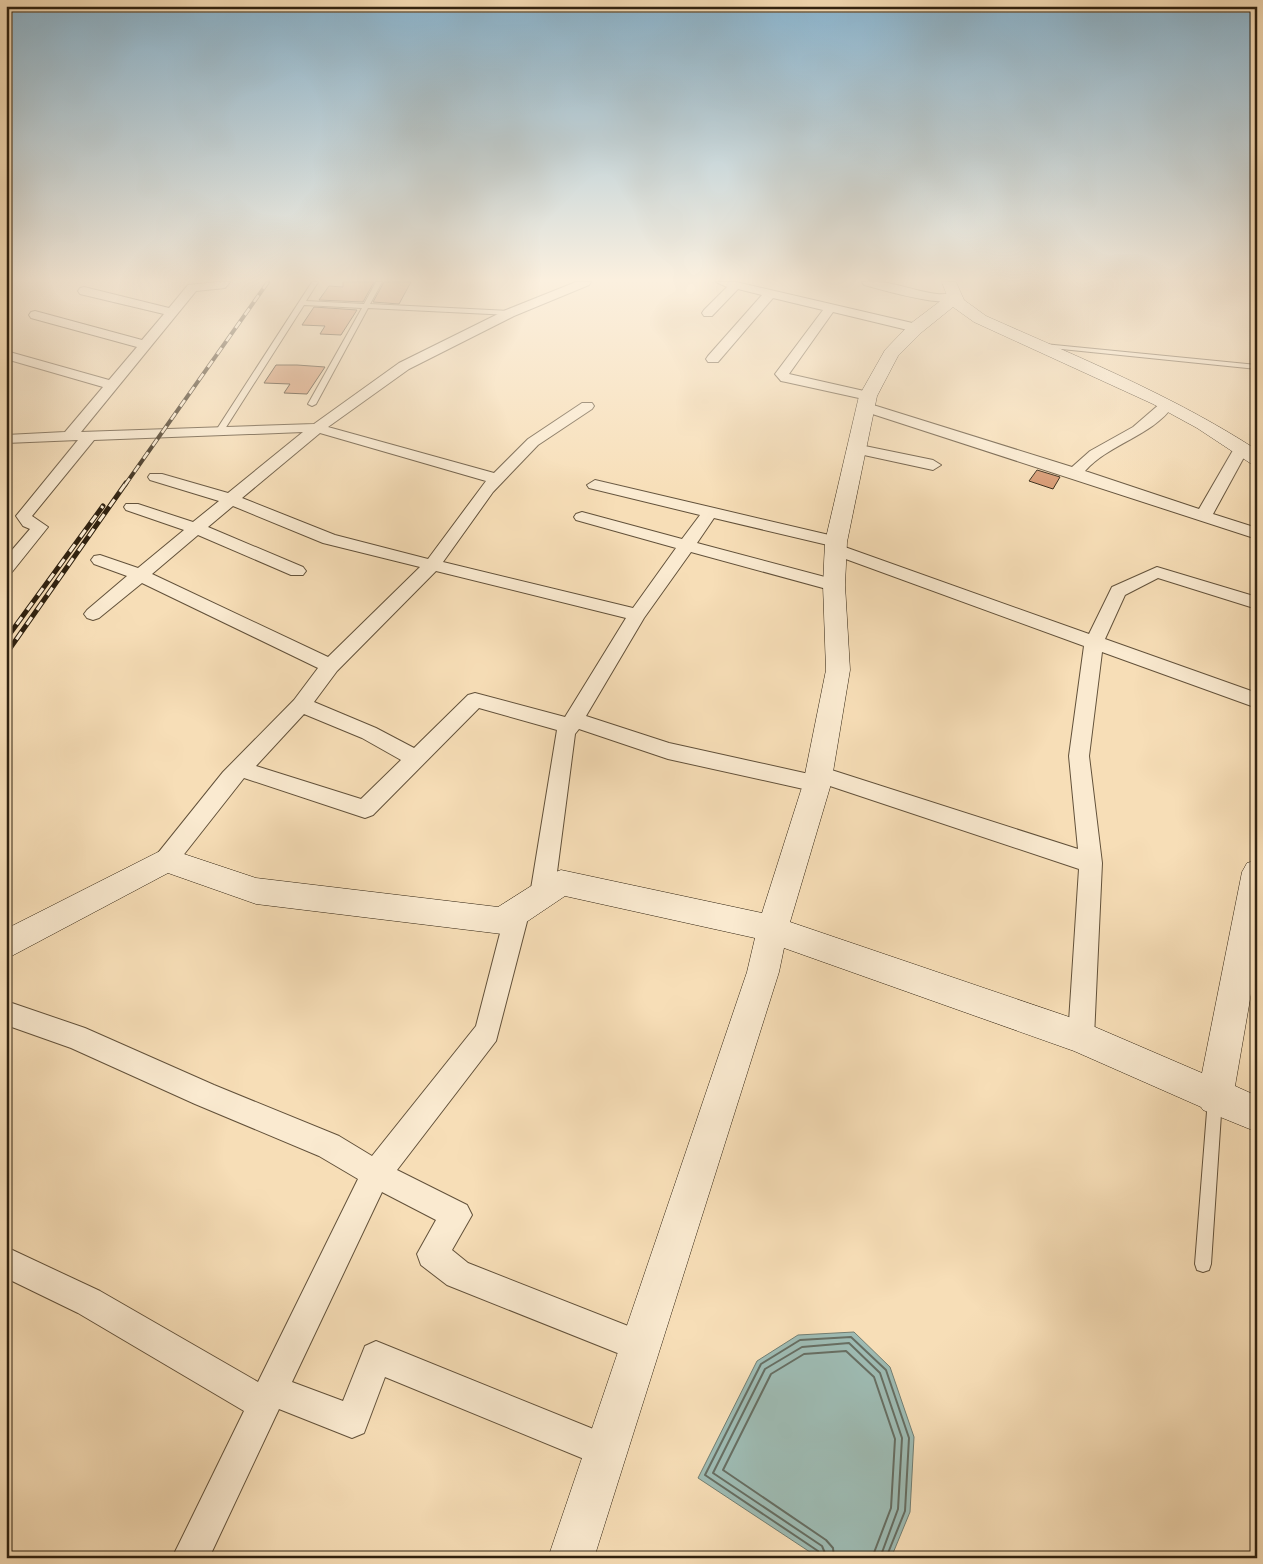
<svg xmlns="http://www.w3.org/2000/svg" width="1263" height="1564" font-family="'IM FELL Great Primer',serif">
	<rect width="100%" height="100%" fill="#f7deb7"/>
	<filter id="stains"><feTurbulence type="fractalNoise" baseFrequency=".004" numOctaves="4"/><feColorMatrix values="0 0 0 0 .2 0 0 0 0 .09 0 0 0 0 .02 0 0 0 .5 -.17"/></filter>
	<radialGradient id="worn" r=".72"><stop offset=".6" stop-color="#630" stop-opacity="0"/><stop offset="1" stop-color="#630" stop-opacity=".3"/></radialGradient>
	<path fill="#9ebbb3" stroke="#727e72" d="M854 1332 890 1367 914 1437 910 1512 891 1558H819L698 1478 757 1361 798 1335Z"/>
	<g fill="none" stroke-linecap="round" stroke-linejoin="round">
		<path stroke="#676e62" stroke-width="2" d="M821 1558 818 1551 705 1475 761 1364 800 1340 851 1337 886 1370 909 1438 905 1511 886 1558
			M827 1558 822 1546 713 1473 765 1369 802 1347 849 1343 880 1373 902 1438 898 1509 880 1558
			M834 1558 833 1548 826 1540 723 1470 771 1374 804 1354 846 1351 874 1377 895 1439 891 1508 872 1558"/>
	</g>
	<path fill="#d79871" stroke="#302210" d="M343 282H374L363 302 319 300 329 286 343 287Z
		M384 282H411L399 304 373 302Z
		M314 307 357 310 341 335 320 334 325 326 302 325Z
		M276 365H297L325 367 307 394 284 393 290 384 264 383Z
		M1037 470 1060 477 1053 489 1029 481Z"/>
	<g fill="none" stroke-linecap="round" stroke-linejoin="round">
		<g stroke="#62513a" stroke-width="2">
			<path id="lane" d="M312 282H318L306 301 364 304 376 282H382L370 304 510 311 513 313 510 315 368 308 316 404 312 406 308 404 362 308 304 305 223 432 216 434 215 432Z
				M1044 344 1257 365V369L1042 347 1041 346Z
				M1215 1092 1220 1094 1222 1099 1211 1264 1209 1270 1203 1272 1197 1270 1195 1264 1208 1099 1210 1094Z"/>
		</g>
		<g stroke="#62513a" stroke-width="2">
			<path id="street" d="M218 282H230L225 288 196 291 81 432 314 424 399 363 506 310 576 282H591L589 285 514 316 409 369 328 427 494 473 528 439 582 403H592L594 406 592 409 538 445 493 492 443 562 633 608 676 548 576 520 574 517 576 514 582 512 682 539 700 515 589 488 587 485 595 480 842 538 844 542 842 546 1089 634 1112 587 1157 567 1257 597V609L1158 578 1125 595 1105 639 1257 693V708L1102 652 1089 756 1102 863 1094 1037 1090 1046 1081 1049 1072 1046 1068 1037 1079 869 827 785 825 790 817 792 668 759 579 729 575 734 554 895 550 902 542 905 534 902 530 895 557 730 479 708 373 815 365 818 244 778 174 867 166 869 158 867 155 860 158 853 223 772 294 700 318 668 142 583 99 618 93 620 87 618 84 614 87 610 127 576 94 564 91 560 94 556 100 555 138 568 184 530 126 510 124 507 126 504H138L193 522 219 501 150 480 148 477 150 474H162L228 493 303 432 94 440 32 516 48 527 12 572 6 573V557L30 529 23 526 16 516 78 440 6 443V435L65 432 103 387 6 359V351L109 380 137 347 31 318 29 315 31 312 35 311 142 340 164 314 80 294 78 291 80 288 84 287 169 308 188 285ZM320 433 486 481 428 559 335 535 242 498ZM233 506 323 543 420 567 328 657 152 574 198 535 291 575H303L306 571 303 567 208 527ZM714 518 832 546 830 550 832 554 1084 646 1069 756 1078 849 819 766 812 768 809 774 669 743 586 716 644 618 691 552 834 591 840 589 843 585 840 581 697 543ZM436 571 626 618 565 717 475 693 468 695 414 748 376 728 314 702 337 671ZM304 714 362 738 401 760 361 799 256 766Z
				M716 282H736L921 325 922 328 916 332 833 312 789 374 873 393 875 396 873 399 868 400 786 382 781 381 775 374 823 310 773 298 718 362H708L706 359 708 356 762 295 738 289 712 316H704L702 313 704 310 727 287Z
				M862 282C888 279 912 291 937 294 945 295 954 292 960 298 949 310 880 289 864 285Z
				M1167 401 1174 405C1151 437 1110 443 1085 471L1199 509 1236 445H1246L1249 448 1213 514 1257 528V539L860 410 858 407 865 403 870 404 1072 467 1090 451 1133 427 1162 402Z
				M855 444 933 460 941 465 933 470 850 452 847 449 850 446Z
				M518 900 526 903 530 910 496 1041 397 1170 467 1205 472 1215 452 1250 468 1263 651 1335 656 1346 651 1357 640 1362 447 1285 421 1265 417 1254 436 1220 382 1192 292 1382 343 1401 365 1346 376 1341 618 1439 623 1451 618 1463 606 1468 385 1377 364 1433 352 1438 279 1409 209 1558H172L244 1411 78 1313 6 1278V1247L100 1291 258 1382 358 1179 319 1156 195 1104 71 1048 6 1025V1001L85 1028 214 1085 339 1136 372 1156 476 1026 506 910 510 903Z"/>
		</g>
		<g stroke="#302210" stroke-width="1">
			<path id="secondary" d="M942 282H956L964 300 986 316C1078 357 1172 395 1257 450V465L1250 463 1197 428 1153 404 974 322 953 307 922 332 898 356 877 396 847 542 845 585 850 670 831 784 790 922 1081 1021 1202 1073 1242 872 1247 863 1257 860V959L1235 1086 1257 1096V1132L1203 1110 1201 1107 1074 1051 784 948 779 972 594 1558H548L747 972 755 938 565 896 513 931 502 934 256 904 168 873 6 959V929L166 848 256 878 498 907 550 874 561 870 762 913 803 784 826 670 823 585 825 542 859 396 885 350 910 324 947 296Z"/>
		</g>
		<use href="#lane" fill="#faead0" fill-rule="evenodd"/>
		<use href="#street" fill="#faead0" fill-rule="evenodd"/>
		<use href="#secondary" fill="#faead0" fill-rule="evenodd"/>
		<g stroke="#302210" stroke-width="4">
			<path id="rail-far1" d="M125 485 268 282"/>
		</g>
		<g stroke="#302210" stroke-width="5">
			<path id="rail" d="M6 639 103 506
				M6 654 126 483"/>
		</g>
		<use href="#rail-far1" stroke="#faead0" stroke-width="2.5" stroke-dasharray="8" stroke-linecap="butt"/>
		<use href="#rail" stroke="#faead0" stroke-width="3" stroke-dasharray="9" stroke-linecap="butt"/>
	</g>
	<linearGradient id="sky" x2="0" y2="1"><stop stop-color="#8ab7d3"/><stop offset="0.56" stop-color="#fbf0df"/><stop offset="1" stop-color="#fbf0df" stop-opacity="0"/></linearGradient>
	<rect width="1263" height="500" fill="url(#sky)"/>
	<rect width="1263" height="1564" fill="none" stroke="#f7deb7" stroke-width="25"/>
	<rect x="8" y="8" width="1248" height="1549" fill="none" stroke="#302210" stroke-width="2.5"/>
	<rect x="12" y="12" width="1238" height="1539" fill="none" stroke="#302210"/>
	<rect width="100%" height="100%" filter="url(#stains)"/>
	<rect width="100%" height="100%" fill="url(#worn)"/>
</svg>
